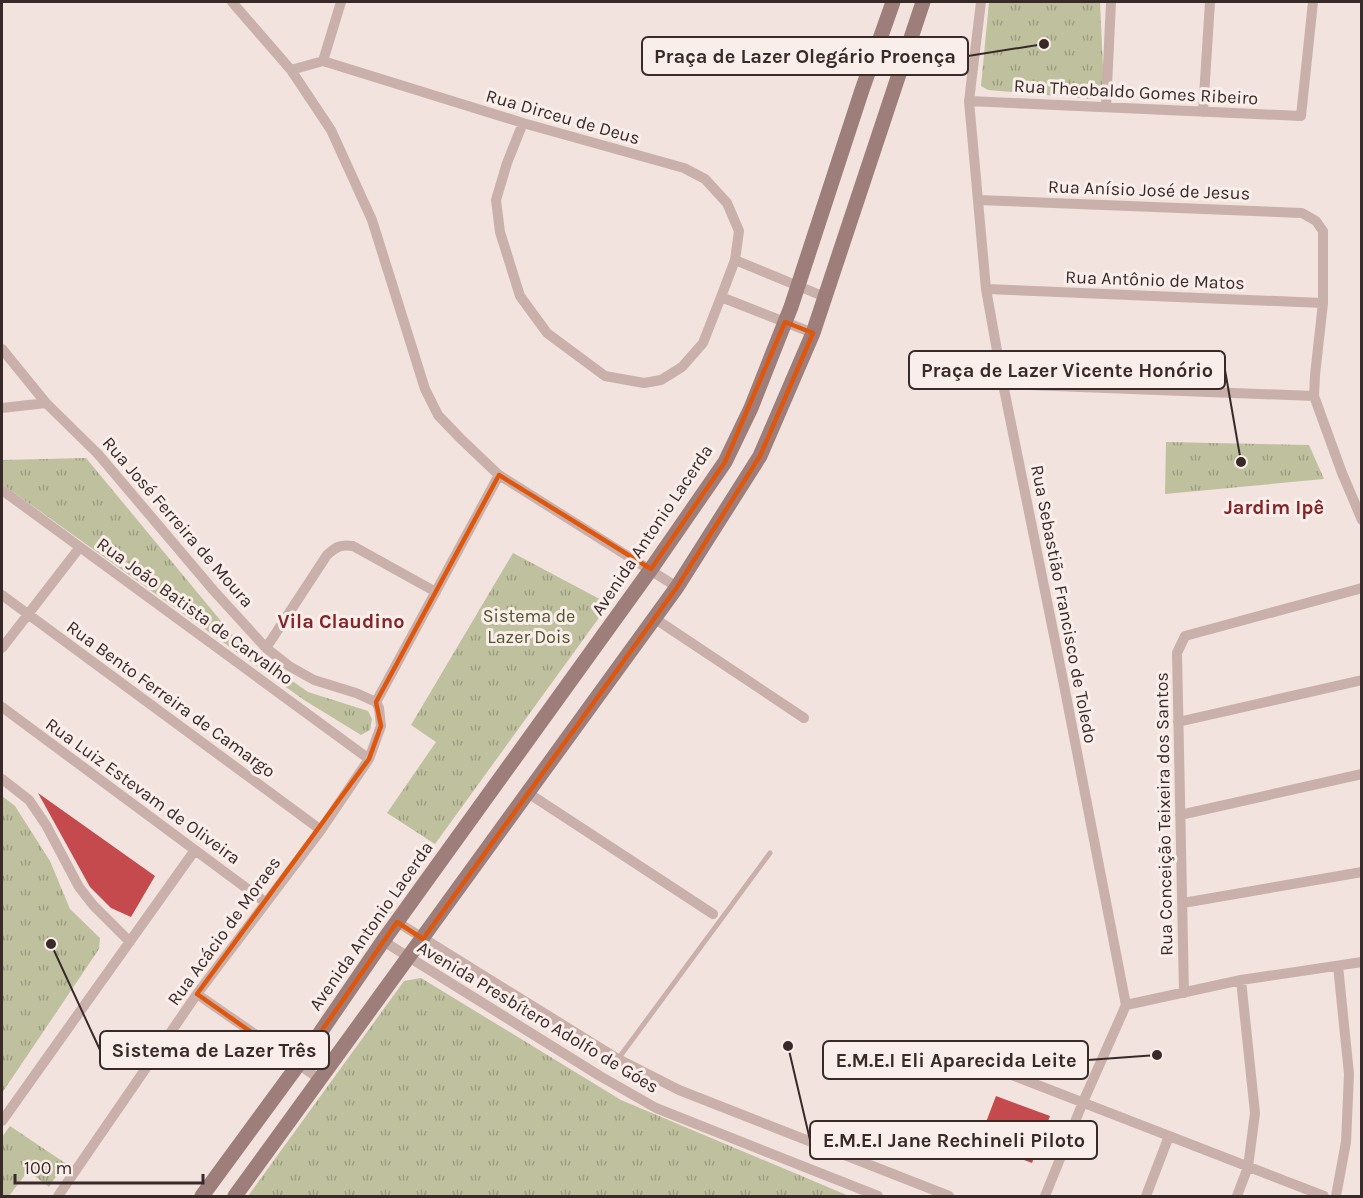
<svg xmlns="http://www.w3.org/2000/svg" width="1363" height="1198" font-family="Karla,sans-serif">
	<defs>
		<pattern id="grass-tufts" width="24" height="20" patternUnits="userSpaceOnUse" patternTransform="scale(1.5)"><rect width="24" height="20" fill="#bfc19e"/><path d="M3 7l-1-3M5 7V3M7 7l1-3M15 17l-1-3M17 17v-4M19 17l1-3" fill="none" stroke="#9c9d81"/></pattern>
	</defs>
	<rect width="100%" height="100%" fill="#f2e3de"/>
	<path fill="url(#grass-tufts)" d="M989 2H1100L1104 89 1094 99 988 90 981 86Z
		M1166 442 1309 445 1324 479 1165 494Z
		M86 458 240 644 308 692 368 711 372 719 370 730 361 735 304 700 2 484V460Z
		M513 553 609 604 435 844 387 813 436 742 411 725Z
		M2 796 15 806 50 861 70 909 100 938 99 949 2 1093Z
		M421 978 621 1100 849 1196H248L404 981Z
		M10 1126 65 1163 49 1187 28 1171 9 1196H2V1137Z"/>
	<path fill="#c44a4e" d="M38 793 155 876 131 917 111 908 90 887Z
		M996 1096 1050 1116 1032 1163 978 1143Z"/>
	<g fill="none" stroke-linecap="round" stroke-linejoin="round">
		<path stroke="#cab0aa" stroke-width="5" d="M618 1059 770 853"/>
		<path stroke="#cab0aa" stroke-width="10" d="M232 2 291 70 331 130 372 220 425 389 438 415 459 437 499 475 677 587
			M981 2 969 101 986 289 1003 384 1064 685 1126 1005 1083 1102 1045 1196
			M323 61 523 123 684 168 705 179 727 203 739 231 735 260 721 297 703 343 682 367 661 380 644 383 605 376 547 333 520 296 500 232 496 200 507 163 523 123
			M291 70 323 61 341 2
			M969 101 1301 116 1313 2
			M1106 107 1111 2
			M1203 112 1210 2
			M978 200 1302 213 1316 221 1323 231V303L1315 375 1314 396 1342 473 1362 520
			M735 260 825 297
			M986 289 1323 303
			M721 297 813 333
			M2 349 46 403 98 454 214 591 266 648 289 666 314 680 356 693 376 702 379 708 381 726 369 759 321 830 197 994 58 1196
			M1003 384 1314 396
			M2 408 46 403
			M2 490 369 759
			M2 595 321 830
			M654 618 804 718
			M2 648 80 547
			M266 648 327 555C336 547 340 544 353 546L436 592
			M376 702 499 475
			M2 707 265 902
			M1178 722 1362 680
			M2 779 29 800 46 825 79 887 93 905 130 942
			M528 793 713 914
			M1180 815 1362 774
			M1183 903 1362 872
			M397 922 618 1059 679 1090 949 1196
			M383 941 600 1076 656 1108 878 1196
			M1184 993 1177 653 1185 636 1362 588
			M197 994 321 1080
			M1126 1005 1241 980 1362 962
			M978 1062 1324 1196
			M2 1121 195 850
			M1146 1196 1169 1136
			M1237 1196 1248 1167 1255 1113 1241 980
			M1336 1196 1346 1142 1349 1074 1338 966"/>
		<path stroke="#9e7e7b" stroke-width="15" d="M202 1196 298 1065 383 941 651 569 725 462 751 408 791 307 862 90 893 2
			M235 1196 677 587 760 456 813 333 923 2"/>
	</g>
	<path fill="none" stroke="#df570d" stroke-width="4.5" stroke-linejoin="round" d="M785 322 813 333 760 456 677 587 423 939 397 922 298 1065 197 994 369 759 381 726 376 702 499 475 651 569 725 462Z"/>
	<g text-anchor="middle" stroke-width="6" stroke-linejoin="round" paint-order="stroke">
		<g font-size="18" fill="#382a29" stroke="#faeeea">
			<text transform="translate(1136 92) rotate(3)" y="6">Rua Theobaldo Gomes Ribeiro</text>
			<text transform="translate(563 117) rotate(16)" y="6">Rua Dirceu de Deus</text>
			<text transform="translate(1149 190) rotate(2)" y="6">Rua Anísio José de Jesus</text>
			<text transform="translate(1155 280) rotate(2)" y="6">Rua Antônio de Matos</text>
			<text transform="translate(178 522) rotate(49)" y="6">Rua José Ferreira de Moura</text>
			<text transform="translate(652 530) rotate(-56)" y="6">Avenida Antonio Lacerda</text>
			<text transform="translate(1064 604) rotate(79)" y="6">Rua Sebastião Francisco de Toledo</text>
			<text transform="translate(195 611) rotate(36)" y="6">Rua João Batista de Carvalho</text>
			<text transform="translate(171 699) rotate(36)" y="6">Rua Bento Ferreira de Camargo</text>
			<text transform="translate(143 791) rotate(36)" y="6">Rua Luiz Estevam de Oliveira</text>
			<text transform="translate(1164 814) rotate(-91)" y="6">Rua Conceição Teixeira dos Santos</text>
			<text transform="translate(371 926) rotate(-55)" y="6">Avenida Antonio Lacerda</text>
			<text transform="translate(224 931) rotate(-54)" y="6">Rua Acácio de Moraes</text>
			<text transform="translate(538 1017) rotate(31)" y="6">Avenida Presbítero Adolfo de Góes</text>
		</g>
		<g font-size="18" fill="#52552d" stroke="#faeeea">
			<text x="529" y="622">Sistema de<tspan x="529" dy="21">Lazer Dois</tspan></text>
		</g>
		<g font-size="20" font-weight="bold" fill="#852427" stroke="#faeeea">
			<text x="1274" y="514">Jardim Ipê</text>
			<text x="341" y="628">Vila Claudino</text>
		</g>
	</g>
	<path fill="none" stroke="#382a29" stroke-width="2" d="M1044 44L968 56M1241 462L1225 370M51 944L100 1050M1157 1055L1088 1060M788 1046L810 1140"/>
	<g fill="#382a29" stroke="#faeeea" stroke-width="2">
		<circle cx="1044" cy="44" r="6"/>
		<circle cx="1241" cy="462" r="6"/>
		<circle cx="51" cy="944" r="6"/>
		<circle cx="1157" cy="1055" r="6"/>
		<circle cx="788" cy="1046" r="6"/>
	</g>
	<g fill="#faeeea" stroke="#382a29" stroke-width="2">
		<rect x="642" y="37" width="326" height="38" rx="6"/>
		<rect x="909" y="351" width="316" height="38" rx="6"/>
		<rect x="100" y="1031" width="229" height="38" rx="6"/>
		<rect x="823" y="1041" width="265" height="38" rx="6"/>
		<rect x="810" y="1121" width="287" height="38" rx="6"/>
	</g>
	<g font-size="20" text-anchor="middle" font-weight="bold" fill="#382a29">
		<text x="805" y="63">Praça de Lazer Olegário Proença</text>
		<text x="1067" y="377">Praça de Lazer Vicente Honório</text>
		<text x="214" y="1057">Sistema de Lazer Três</text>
		<text x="956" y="1067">E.M.E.I Eli Aparecida Leite</text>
		<text x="954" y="1147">E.M.E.I Jane Rechineli Piloto</text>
	</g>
	<rect width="1363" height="1198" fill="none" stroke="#382a29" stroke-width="6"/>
	<path d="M15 1174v9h188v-9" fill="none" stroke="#382a29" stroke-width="3"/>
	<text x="24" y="1174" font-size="18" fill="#382a29" stroke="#faeeea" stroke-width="4.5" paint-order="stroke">100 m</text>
</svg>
